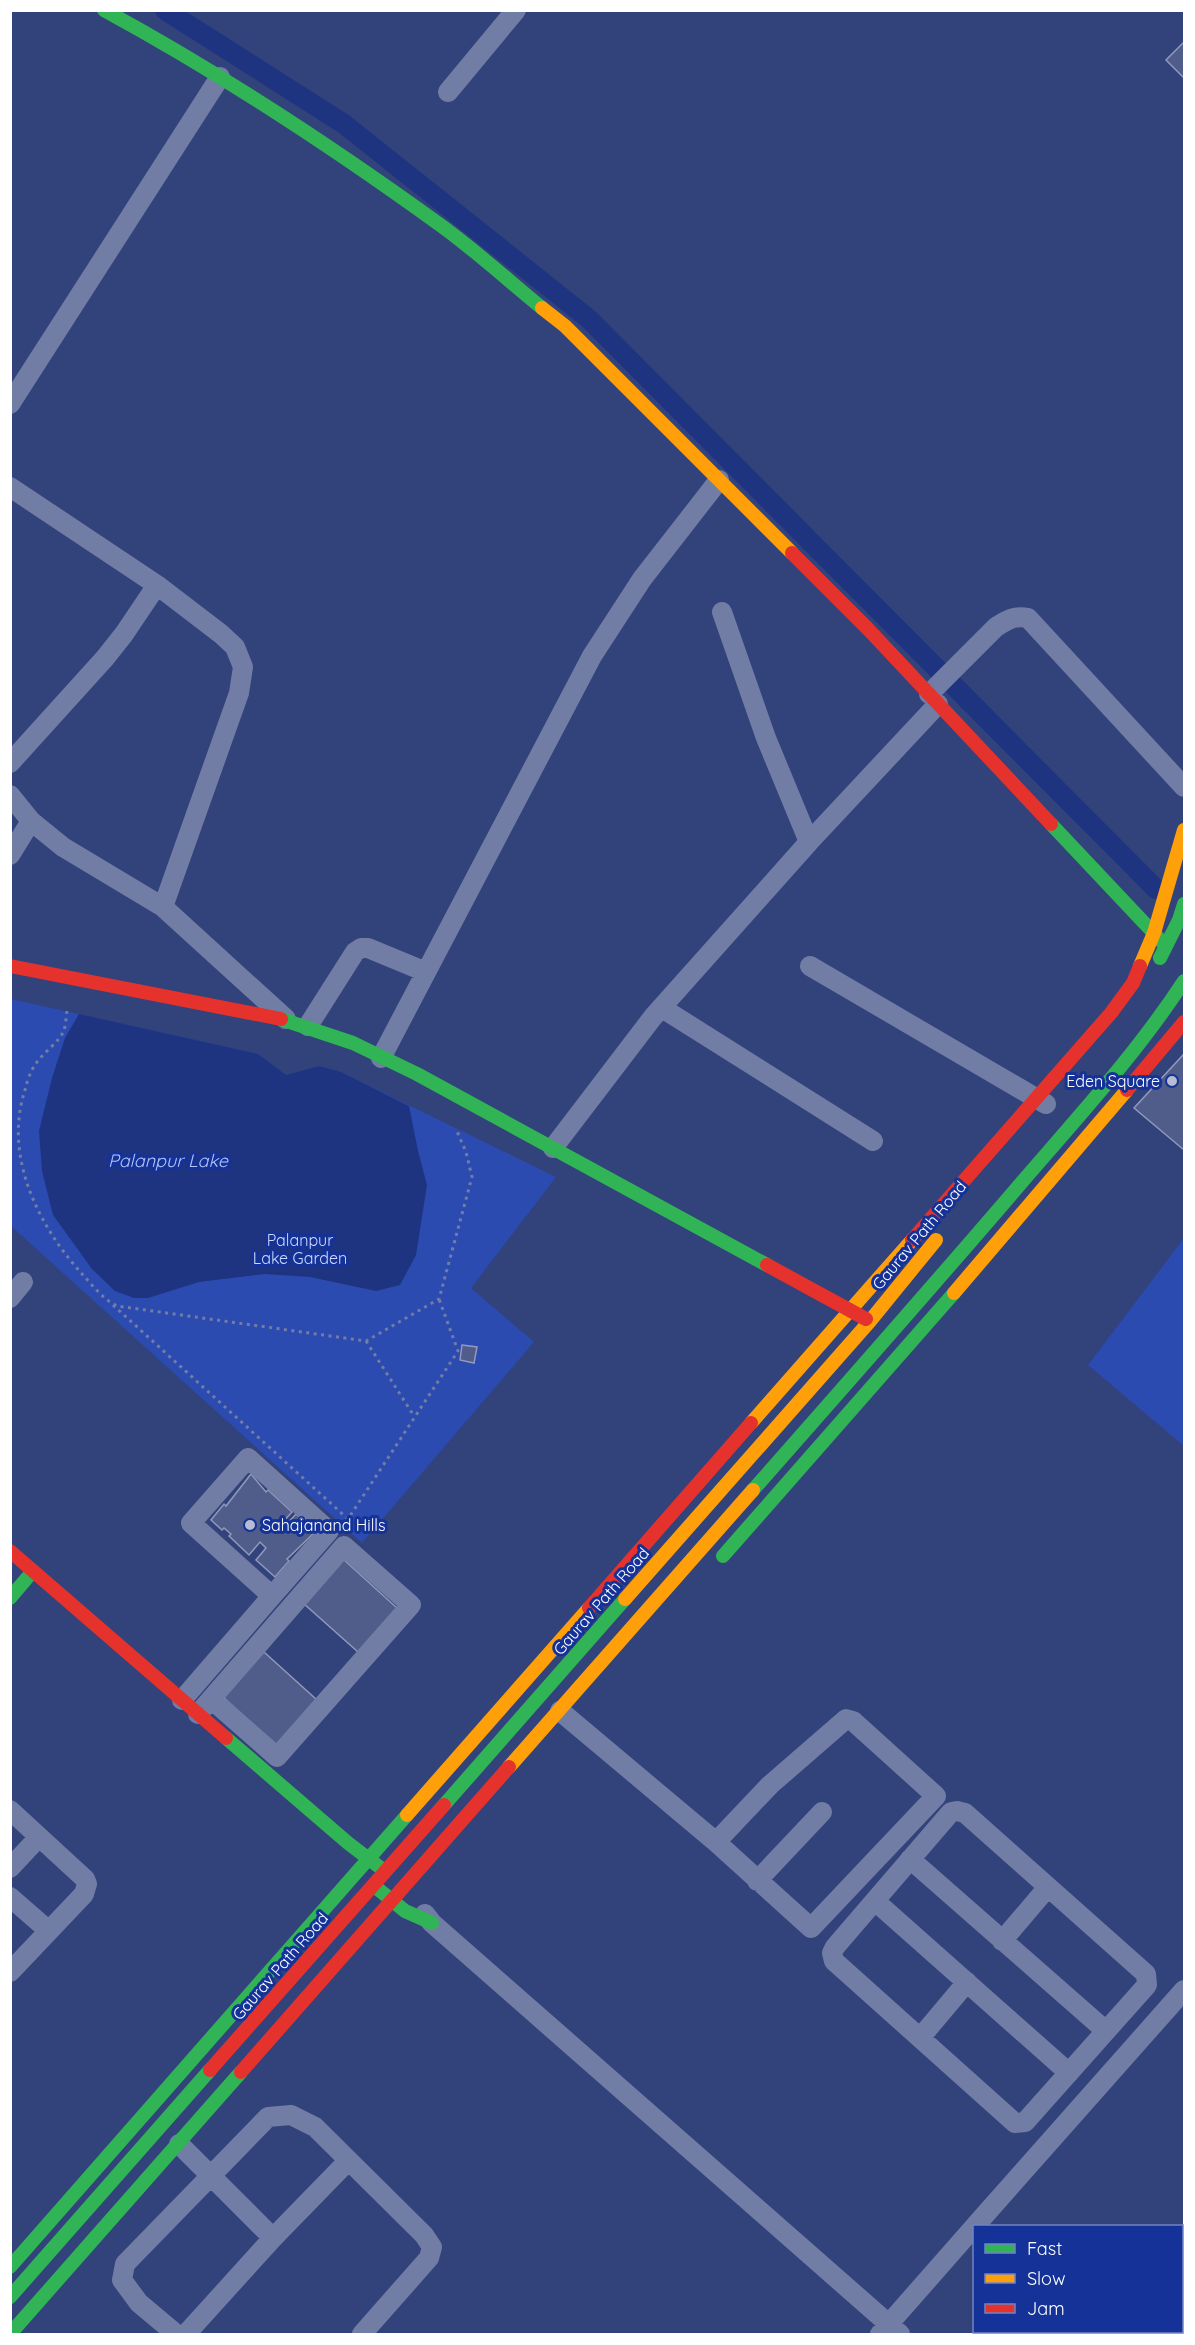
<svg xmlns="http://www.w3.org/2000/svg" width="1195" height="2345" font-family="Quicksand,sans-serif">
	<rect width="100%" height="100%" fill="#32427a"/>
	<path fill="#2b4bb0" d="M11 999 258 1054 286 1075 319 1066 341 1072 556 1177 471 1288 534 1342 362 1543 11 1226Z
		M1184 1238V1446L1088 1365Z"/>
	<path fill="#1f3481" d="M79 1014 258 1054 286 1075 319 1066 341 1072 409 1106 418 1151 427 1185 416 1255 400 1285 376 1291 310 1277 265 1274 199 1282 148 1298H134L115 1291 92 1269 53 1215 42 1171 39 1131 52 1078 65 1038Z"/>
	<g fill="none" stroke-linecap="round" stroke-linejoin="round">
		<path stroke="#1f3481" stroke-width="20" d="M165 10 344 124 589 319 1156 889"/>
	</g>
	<path fill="#505c89" stroke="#919aba" stroke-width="1.5" d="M1184 42V78L1166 60Z
		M1184 1054V1150L1134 1108Z
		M462 1345 477 1347 474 1363 460 1360Z
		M251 1474 266 1492 268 1490 292 1512 282 1523 285 1526 296 1514 315 1532 287 1559 289 1561 275 1577 256 1560 266 1548 260 1542 249 1555 229 1536 231 1534 224 1528 222 1530 211 1520 224 1504 226 1506Z
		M343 1559 397 1608 358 1652 303 1603Z
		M264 1652 317 1700 276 1746 223 1697Z"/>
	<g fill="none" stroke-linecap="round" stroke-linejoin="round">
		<path stroke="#727da5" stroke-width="3" stroke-dasharray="3 4.5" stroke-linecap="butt" d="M67 1011C66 1017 66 1024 64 1030 60 1042 42 1053 35 1065 30 1072 27 1082 25 1090 3 1157 39 1227 83 1275 93 1286 103 1299 117 1306L366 1341 439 1299 472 1177 466 1152 456 1129
			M113 1305 348 1519 458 1351 439 1299
			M366 1341 414 1416"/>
		<path stroke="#727da5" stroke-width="20" d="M448 92 516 10
			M10 404 220 77
			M10 487 157 585 221 634 235 647 243 667 239 693 163 907
			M722 612 766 738 809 842
			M929 694 996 627C1007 620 1015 615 1028 618L1184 787
			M10 763 105 658 124 634 157 585
			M10 795 31 821 63 847 163 907 286 1019
			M10 855 31 821
			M810 966 1046 1104
			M662 1008 873 1141
			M308 1026 355 952 361 948H368L426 972
			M381 1058 592 656 642 579 719 480
			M553 1148 653 1017 809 842 938 704
			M10 1298 23 1282
			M182 1700 272 1596 191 1523 248 1458 329 1531 272 1596
			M560 1711 716 1842 811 1928 936 1796 853 1721 846 1719 770 1785 716 1842
			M198 1714 211 1699 344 1546 411 1605 277 1757 211 1699
			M10 1810 85 1879 87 1884 84 1894 10 1972
			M957 1811 965 1813 1146 1974 1147 1985 1025 2122 1015 2123 834 1961 832 1953 835 1947 951 1812Z
			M910 1859 1106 2031
			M10 1868 39 1837
			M757 1881 822 1812
			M10 1897 49 1931
			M875 1901 1069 2073
			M425 1914 432 1923 900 2334
			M1002 1941 1048 1887
			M920 2038 967 1982
			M179 2144 273 2238
			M975 2226 1184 1990
			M176 2334 139 2303 122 2280 125 2264 268 2117 291 2115 315 2127 424 2235 432 2247 429 2258 362 2334
			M186 2334 273 2238 348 2161
			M880 2334 974 2227"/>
		<path stroke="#30b455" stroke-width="14" d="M104 10C222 74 334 148 443 227 477 252 509 281 542 308
			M1051 824 1165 945
			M1160 958 1179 920 1184 904
			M281 1019 353 1043 417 1074 767 1265
			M753 1490C843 1388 933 1286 1022 1182 1078 1117 1137 1053 1184 981
			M723 1556 954 1293
			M10 1598 33 1571
			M226 1738 348 1843 382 1869
			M444 1805 625 1599
			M378 1889 405 1911 432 1923
			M10 2267 407 1815
			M10 2297 210 2070
			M10 2334 241 2072"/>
		<path stroke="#ff9f0a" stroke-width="14" d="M542 308 565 326 792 553
			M1140 966 1154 933 1184 830
			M954 1293 1127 1090
			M751 1423 912 1240
			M625 1599 870 1321 936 1240
			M509 1767 753 1490
			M407 1815 589 1608"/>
		<path stroke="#e5322d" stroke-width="14" d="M792 553 868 629 1051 824
			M10 966 281 1019
			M1127 1090 1184 1022
			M912 1240 1111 1013 1133 983 1140 966
			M767 1265 866 1319
			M10 1551 226 1738
			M589 1608 751 1423
			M210 2070 444 1805
			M241 2072 509 1767"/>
	</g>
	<g fill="#b7bdd0" stroke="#143298" stroke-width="2">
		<circle cx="1172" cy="1081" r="6"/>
		<circle cx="250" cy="1525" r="6"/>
	</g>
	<g text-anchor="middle" stroke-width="6" stroke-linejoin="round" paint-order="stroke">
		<g font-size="16" fill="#fff" stroke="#143298" text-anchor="end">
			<text x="1160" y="1087">Eden Square</text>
			<text x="262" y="1531" text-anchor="start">Sahajanand Hills</text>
		</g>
		<g font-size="16" fill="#fff" stroke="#143298">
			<text transform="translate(919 1235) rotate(-50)" y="6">Gaurav Path Road</text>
			<text transform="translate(601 1601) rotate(-49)" y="6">Gaurav Path Road</text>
			<text transform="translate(280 1966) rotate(-49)" y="6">Gaurav Path Road</text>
		</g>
		<g font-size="16" fill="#cfdafd" stroke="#143298">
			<text x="300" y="1246">Palanpur<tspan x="300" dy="18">Lake Garden</tspan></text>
		</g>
		<g font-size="18" font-style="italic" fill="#b3c4f9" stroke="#143298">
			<text x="168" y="1167">Palanpur Lake</text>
		</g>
	</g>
	<rect width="1195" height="2345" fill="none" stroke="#ffffff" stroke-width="24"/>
	<rect x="973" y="2225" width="210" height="108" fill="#143298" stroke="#7284c1" stroke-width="1.5"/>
	<rect x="985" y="2244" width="30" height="9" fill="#30b455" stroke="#7284c1" stroke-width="1.5"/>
	<text x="1027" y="2255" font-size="18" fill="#ffffff">Fast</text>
	<rect x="985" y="2274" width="30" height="9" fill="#ff9f0a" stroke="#7284c1" stroke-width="1.5"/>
	<text x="1027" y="2285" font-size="18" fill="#ffffff">Slow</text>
	<rect x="985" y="2304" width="30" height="9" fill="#e5322d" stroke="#7284c1" stroke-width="1.5"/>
	<text x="1027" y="2315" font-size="18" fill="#ffffff">Jam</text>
</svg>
